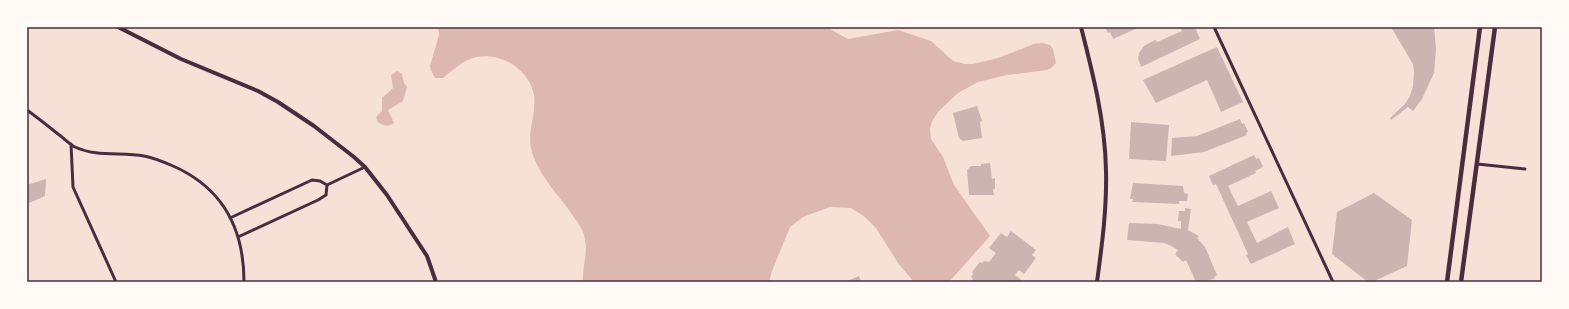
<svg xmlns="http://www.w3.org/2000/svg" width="1569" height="309" font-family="'IBM Plex Serif',serif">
	<rect width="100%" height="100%" fill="#f7e1d7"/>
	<path fill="#dcb8b0" d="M438 27H826L848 39 898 30 931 41 953 61 965 64H973L998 58 1034 44 1042 43 1050 45 1053 49 1056 63 1051 68 1047 70 1007 75 978 82 958 93 939 111 932 121 930 129 931 139 943 157 954 185 990 236 949 282H914L898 263 876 228 865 217 851 208 830 207 803 217 790 227 772 271 769 282H583C582 268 588 254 585 240 584 229 577 222 571 213 559 196 542 178 534 158 524 134 537 118 534 95 529 69 501 52 476 57 463 60 453 70 443 78H435L431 70 430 66 439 35Z
		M397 71 402 74 404 83 407 87 403 101 388 110 394 123C389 127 383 126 378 122L376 117 382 111V98L393 88 391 75Z"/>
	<path fill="#ccb4b1" d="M1105 27H1140L1113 39 1110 32 1108 33Z
		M1180 27H1195L1200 39 1141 67 1138 58 1139 53 1144 46 1155 40 1157 42 1182 31Z
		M1391 27H1434L1436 50 1434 73 1422 99 1413 111 1408 107 1391 120 1390 118 1405 104 1410 96 1413 86 1414 73 1413 64Z
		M1217 47 1243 102 1221 112 1207 80 1156 103 1143 80Z
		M977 106 982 121 980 122 982 138 963 141 959 138 953 113Z
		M1240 119 1242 124 1244 123 1248 132 1246 133 1247 135 1204 152 1171 156 1172 138 1197 136Z
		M1131 122 1169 125 1166 161 1129 159Z
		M1254 155 1256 159 1259 158 1263 167 1255 171 1256 173 1228 186 1238 206 1271 191 1279 208 1247 222 1257 243 1288 227 1295 244 1251 264 1246 255 1248 254 1216 184 1213 185 1209 176Z
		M990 163 992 179 995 178V189H993L994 195H969L967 170 971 166H981V164Z
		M46 179 45 196 27 204V185Z
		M1133 183 1183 186 1184 193 1188 194 1187 201H1179V204L1132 202 1133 199H1130Z
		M1374 193 1412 220 1407 266 1372 282H1368L1332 254 1337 212Z
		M1185 208 1191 209 1188 230 1199 236 1197 238 1205 247 1217 275 1214 277 1215 278 1205 282H1196L1186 260 1183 262 1175 254 1178 250 1171 246 1164 243 1127 240 1129 223 1158 224 1181 229V221H1178L1179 211H1185Z
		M1011 231 1036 250 1032 255 1036 258 1024 274 1019 270 1015 275 1024 282H974L972 281 973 279 971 277 973 274 972 272 980 262 982 263 984 261 989 262 996 253 989 248 1001 233 1007 237Z
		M859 276 861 282H845Z"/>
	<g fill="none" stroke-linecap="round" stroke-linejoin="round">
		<path stroke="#4a2c40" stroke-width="3" d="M1214 27 1333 282
			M27 110C38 118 48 126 58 134 64 138 69 144 75 147 96 157 122 152 144 156 154 158 164 162 173 166 223 188 244 229 244 282
			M71 144 73 187 116 282
			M1477 164 1525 169
			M230 218 312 180 320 181 327 185
			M238 237 318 200 326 195 327 185 365 167"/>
		<path stroke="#4a2c40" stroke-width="4" d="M118 27 181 59 258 91 278 102 314 126 354 157 365 167 387 195 427 256 436 282
			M1081 27C1093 74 1105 121 1106 170 1107 208 1102 245 1097 282"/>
		<path stroke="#4a2c40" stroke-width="4.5" d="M1447 282 1480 27
			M1461 282 1495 27"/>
	</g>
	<rect width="1569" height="309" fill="none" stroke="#fffaf5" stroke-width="56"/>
	<rect x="28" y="28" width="1513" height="253" fill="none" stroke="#4a2c40" stroke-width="1.5"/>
</svg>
